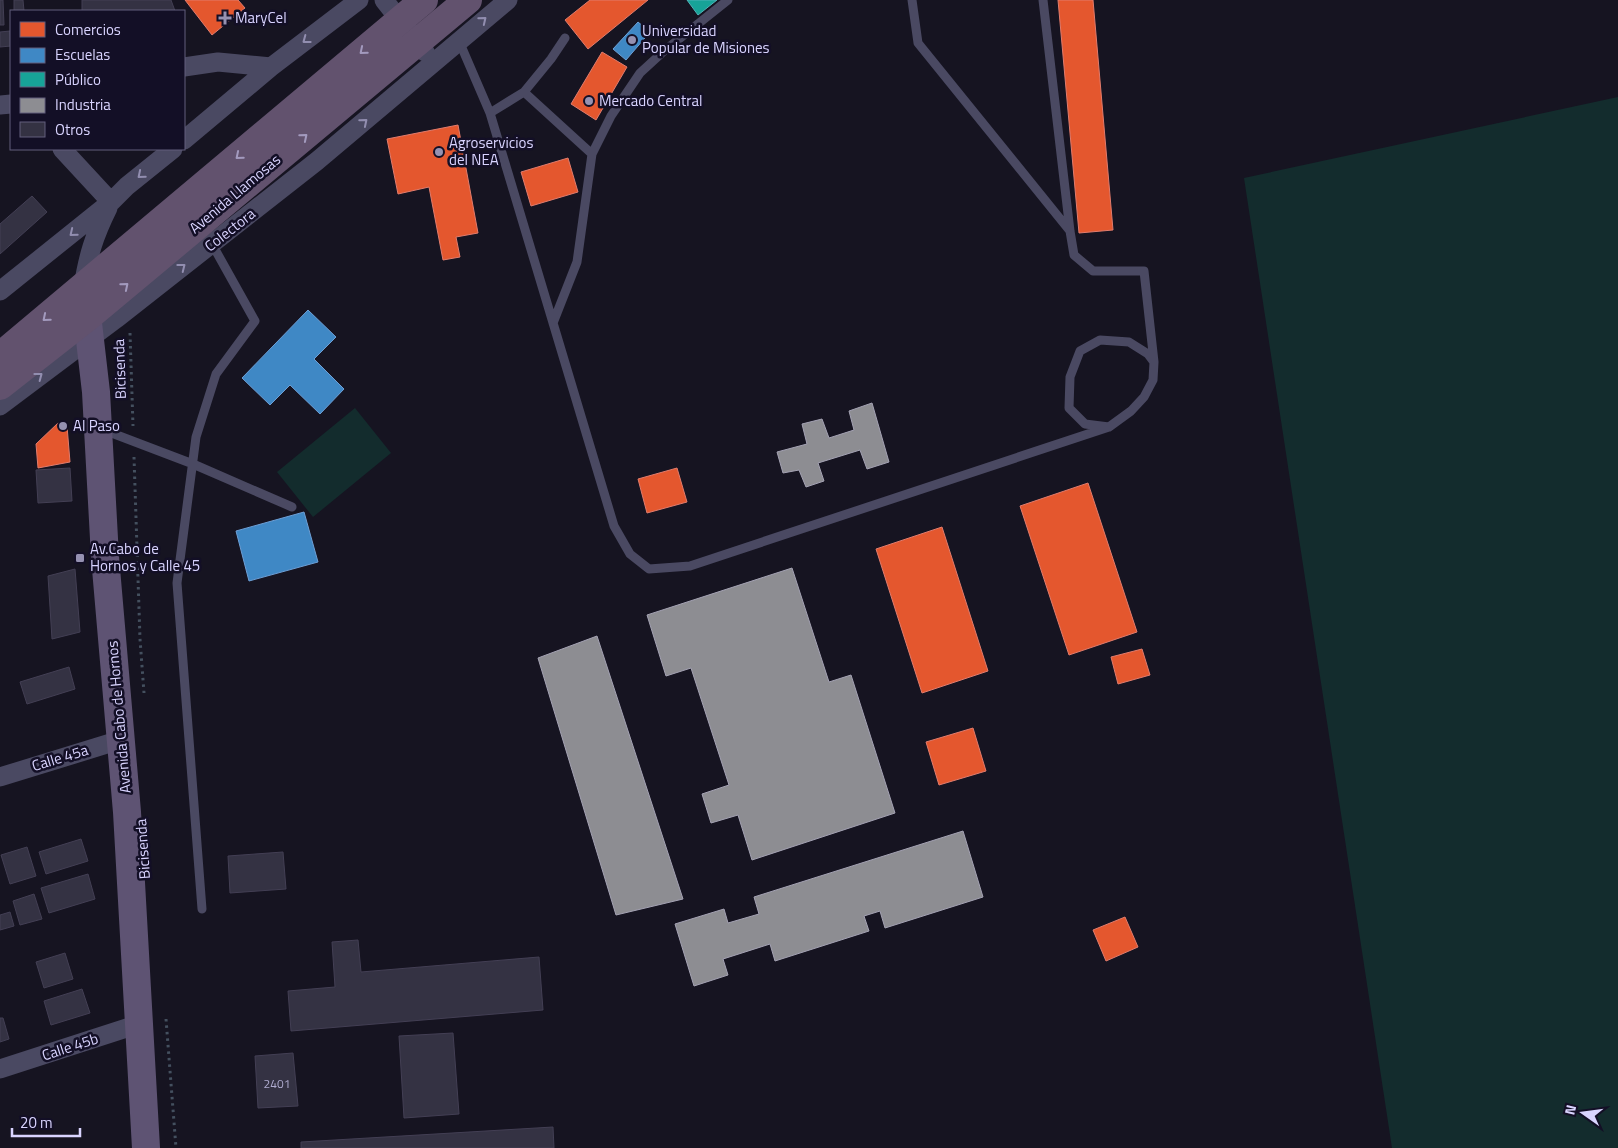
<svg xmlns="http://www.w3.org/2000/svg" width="1618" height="1148" font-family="'Titillium Web',sans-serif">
	<rect width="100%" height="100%" fill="#161421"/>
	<path fill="#132c2d" d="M1618 97V1148H1392L1244 178Z
		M355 408 391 453 313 517 277 472Z"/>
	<path fill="#e4572e" stroke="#e17c6d" d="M185 0H238L245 8 212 35Z
		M590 0H648L588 49 565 20Z
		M1058 0H1093L1113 230 1079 233Z
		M602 52 627 67 596 120 571 104Z
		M458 125 478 233 456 237 460 257 443 260 429 187 398 194 387 139Z
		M568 158 578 192 531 206 521 172Z
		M58 423 67 426 70 462 38 468 36 444Z
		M677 468 687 502 647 513 638 479Z
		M1088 483 1137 632 1069 655 1020 506Z
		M942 527 988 671 922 693 876 549Z
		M1142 649 1150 675 1118 684 1111 657Z
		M973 728 986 771 939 785 926 742Z
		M1125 917 1138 947 1106 961 1093 930Z"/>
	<path fill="#3f88c5" stroke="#6d9fd6" d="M638 22 650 32 626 60 613 49Z
		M308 310 336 337 314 359 344 389 320 414 290 385 270 405 242 378Z
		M304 512 318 562 249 581 236 531Z"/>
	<path fill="#17a398" stroke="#51b2b7" d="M687 0H717L698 15Z"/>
	<path fill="#8d8d92" stroke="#a4a2b3" d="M872 403 889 462 867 469 860 450 818 463 824 481 806 487 799 470 783 473 777 452 807 444 802 424 822 419 829 438 854 430 849 411Z
		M792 568 829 682 851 675 895 813 752 860 738 815 711 823 702 794 729 785 691 668 666 676 647 615Z
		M597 636 683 899 616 915 538 658Z
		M963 831 983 897 885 928 880 911 864 916 869 931 775 961 770 944 723 959 728 975 694 986 675 924 724 909 728 923 759 914 754 897Z"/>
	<path fill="#343243" stroke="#433f54" d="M0 0H3L4 25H0Z
		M14 0H23L24 11H14Z
		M82 0H171L175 11H82Z
		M10 31 11 46 0 47V32Z
		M32 196 47 212 0 254V224Z
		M70 468 72 501 38 503 36 470Z
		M75 569 80 632 52 639 48 576Z
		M69 667 75 689 27 704 20 682Z
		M81 839 88 861 46 874 39 852Z
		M27 847 36 876 10 884 1 855Z
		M283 852 286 889 230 893 228 856Z
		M88 874 95 899 49 913 41 888Z
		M34 894 42 919 20 925 13 901Z
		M10 912 14 926 0 930V915Z
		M358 940 361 972 539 957 543 1010 291 1031 288 991 335 987 332 942Z
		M65 953 73 979 44 988 36 962Z
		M82 989 90 1013 51 1025 44 1001Z
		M0 1018H3L9 1039 0 1042Z
		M453 1033 459 1114 404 1118 399 1036Z
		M293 1053 298 1106 258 1108 255 1056Z
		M553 1127 554 1148H301V1142Z"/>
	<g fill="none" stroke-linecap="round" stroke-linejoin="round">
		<path stroke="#44505f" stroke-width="3" stroke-dasharray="2.5 4" stroke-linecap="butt" d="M130 333 133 426
			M134 457 140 639 144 693
			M166 1019 176 1148"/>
		<path stroke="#4a4962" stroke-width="9" d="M912 0 918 43 1070 231
			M1043 0 1070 231 1074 255 1093 271H1144L1154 362 1153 380 1144 397 1131 411 1109 427 1085 424 1069 408 1070 377 1080 351 1100 340 1129 342 1148 354 1154 362
			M459 41 490 113 614 526 630 554 649 569 690 566 1109 427
			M524 92 592 154
			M490 113 524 92 551 59 565 38
			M553 323 577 262 592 154 611 116 640 73 664 51 728 0
			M101 429 193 464 292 507
			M202 909 177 583 196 437 216 374 255 321 212 244"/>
		<path stroke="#4a4962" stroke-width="19" d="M384 0 425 52
			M184 67 218 62 271 67
			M0 105 11 104
			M184 140 271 67 359 0
			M62 149 111 202
			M83 287C88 256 94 236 108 208
			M0 291 111 202 127 186 173 149
			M0 406 116 319 317 161 508 0
			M0 777 120 740
			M0 1069 139 1024"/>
		<path stroke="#5e5373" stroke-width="28" d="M85 297 96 392 105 557 127 812 146 1148"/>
		<path stroke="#62526e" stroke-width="28" d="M0 356 424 0
			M0 386 88 317 468 0"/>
	</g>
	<defs><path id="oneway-chevron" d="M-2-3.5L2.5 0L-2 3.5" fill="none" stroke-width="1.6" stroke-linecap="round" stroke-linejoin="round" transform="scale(1.25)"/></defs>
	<g stroke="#928eb0">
		<use href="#oneway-chevron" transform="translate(483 20) rotate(-39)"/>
		<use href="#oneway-chevron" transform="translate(306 40) rotate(143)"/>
		<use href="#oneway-chevron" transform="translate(364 122) rotate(-40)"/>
		<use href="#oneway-chevron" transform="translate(141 175) rotate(140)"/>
		<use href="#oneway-chevron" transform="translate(73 233) rotate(141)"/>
		<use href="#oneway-chevron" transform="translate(182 267) rotate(-38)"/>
		<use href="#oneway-chevron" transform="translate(39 376) rotate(-37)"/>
	</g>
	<g stroke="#a39abe">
		<use href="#oneway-chevron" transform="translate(363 51) rotate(140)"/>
		<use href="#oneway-chevron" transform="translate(304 137) rotate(-40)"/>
		<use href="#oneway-chevron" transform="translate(239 156) rotate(140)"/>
		<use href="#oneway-chevron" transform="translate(125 286) rotate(-40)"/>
		<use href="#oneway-chevron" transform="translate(46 318) rotate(140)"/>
	</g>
	<g fill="#9591b1" stroke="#130f26" stroke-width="2">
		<path d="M222.5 10.5h5v5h5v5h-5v5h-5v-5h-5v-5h5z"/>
		<circle cx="632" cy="40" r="5"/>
		<circle cx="589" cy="101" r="5"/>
		<circle cx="439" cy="152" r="5"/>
		<circle cx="63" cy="426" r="5"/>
		<rect x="75" y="553" width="10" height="10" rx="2.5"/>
	</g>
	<g text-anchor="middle" stroke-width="5" stroke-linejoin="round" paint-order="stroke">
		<g font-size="12" fill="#b0acd0">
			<text x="277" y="1088">2401</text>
		</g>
		<g font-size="15" fill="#d9d4ff" stroke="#130f26" text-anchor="start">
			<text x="235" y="23">MaryCel</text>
			<text x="642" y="36">Universidad<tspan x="642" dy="17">Popular de Misiones</tspan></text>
			<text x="599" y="106">Mercado Central</text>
			<text x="449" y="148">Agroservicios<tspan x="449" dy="17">del NEA</tspan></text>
			<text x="73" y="431">Al Paso</text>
			<text x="90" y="554">Av.Cabo de<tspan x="90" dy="17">Hornos y Calle 45</tspan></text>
		</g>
		<g font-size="15" fill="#d9d4ff" stroke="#130f26">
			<text transform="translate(235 194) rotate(-40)" y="5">Avenida Llamosas</text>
			<text transform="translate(230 230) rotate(-38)" y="5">Colectora</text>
			<text transform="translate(120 369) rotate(-92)" y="5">Bicisenda</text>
			<text transform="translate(119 717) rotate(-95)" y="5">Avenida Cabo de Hornos</text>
			<text transform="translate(60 758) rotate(-17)" y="5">Calle 45a</text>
			<text transform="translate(143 849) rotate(-94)" y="5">Bicisenda</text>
			<text transform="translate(70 1047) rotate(-18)" y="5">Calle 45b</text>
		</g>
	</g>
	<rect x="10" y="10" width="175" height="140" fill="#130f26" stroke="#625e7d"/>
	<rect x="20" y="22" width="25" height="15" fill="#e4572e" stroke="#625e7d"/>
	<text x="55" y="35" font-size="15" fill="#d9d4ff">Comercios</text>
	<rect x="20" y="48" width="25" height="15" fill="#3f88c5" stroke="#625e7d"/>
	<text x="55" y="60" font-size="15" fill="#d9d4ff">Escuelas</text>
	<rect x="20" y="72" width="25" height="15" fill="#17a398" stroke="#625e7d"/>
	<text x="55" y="85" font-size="15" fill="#d9d4ff">Público</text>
	<rect x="20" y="98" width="25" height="15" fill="#8d8d92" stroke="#625e7d"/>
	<text x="55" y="110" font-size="15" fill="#d9d4ff">Industria</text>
	<rect x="20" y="122" width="25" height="15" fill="#343243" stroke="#625e7d"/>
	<text x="55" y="135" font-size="15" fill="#d9d4ff">Otros</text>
	<g transform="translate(1583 1113) rotate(284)" stroke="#130f26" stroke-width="4" paint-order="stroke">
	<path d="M0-4L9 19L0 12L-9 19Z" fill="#d9d4ff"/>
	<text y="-8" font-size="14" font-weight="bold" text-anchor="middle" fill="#d9d4ff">N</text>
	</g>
	<path d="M12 1128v8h68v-8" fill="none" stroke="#d9d4ff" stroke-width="2.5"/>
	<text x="20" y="1128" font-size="15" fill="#d9d4ff" stroke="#130f26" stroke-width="4" paint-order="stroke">20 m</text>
</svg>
